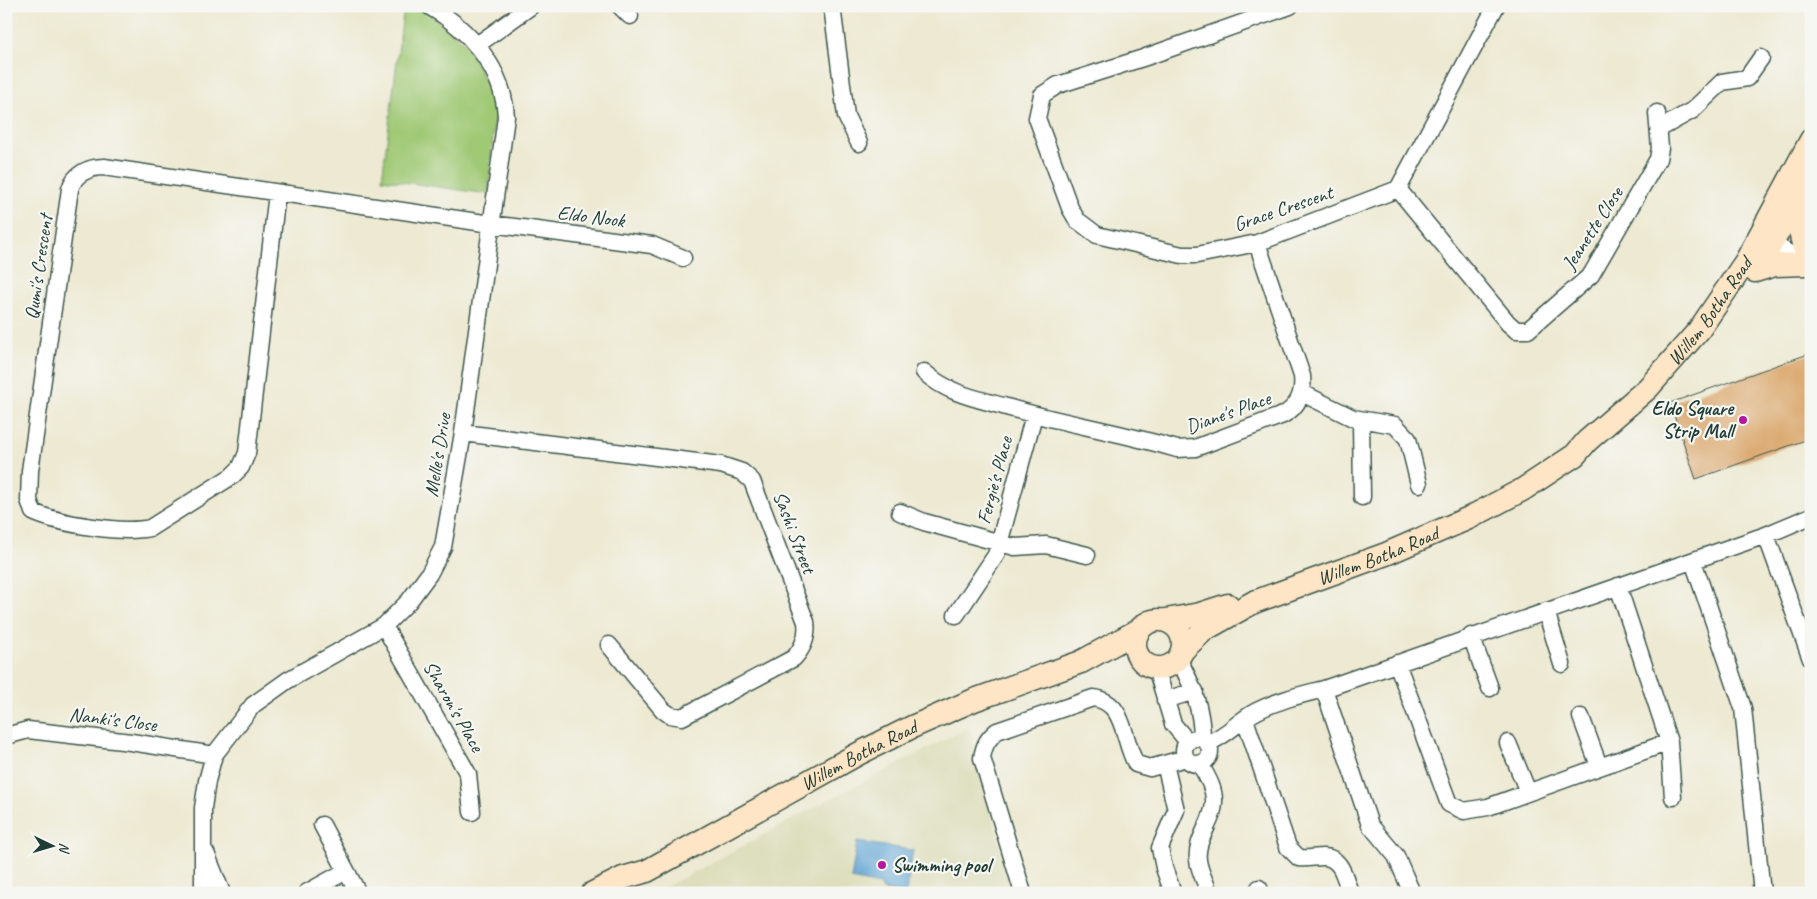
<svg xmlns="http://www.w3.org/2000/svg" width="1817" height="899" font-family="Caveat,sans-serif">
	<rect width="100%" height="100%" fill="#f6f6f2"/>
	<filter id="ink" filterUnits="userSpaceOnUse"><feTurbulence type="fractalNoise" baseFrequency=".02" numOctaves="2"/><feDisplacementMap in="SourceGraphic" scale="10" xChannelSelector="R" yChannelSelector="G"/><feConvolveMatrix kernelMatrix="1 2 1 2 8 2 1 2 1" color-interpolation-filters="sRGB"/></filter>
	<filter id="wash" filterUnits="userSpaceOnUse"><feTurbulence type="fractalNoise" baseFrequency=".0096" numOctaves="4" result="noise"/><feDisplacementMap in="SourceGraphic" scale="20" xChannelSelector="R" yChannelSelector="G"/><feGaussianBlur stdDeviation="1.12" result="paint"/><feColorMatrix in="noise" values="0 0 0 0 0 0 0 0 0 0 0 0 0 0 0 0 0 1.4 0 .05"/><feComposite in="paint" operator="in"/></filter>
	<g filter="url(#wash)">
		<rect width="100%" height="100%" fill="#ede9d2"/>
		<path fill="#dddebc" d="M969 727 1012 893H655L804 813Z"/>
		<path fill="#a0c976" stroke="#608355" d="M404 6H420L472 49 495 111 488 194 382 179Z"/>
		<path fill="#5da3d3" stroke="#3e7084" d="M857 842 913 850 906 893 883 890 879 885 851 879Z"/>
		<g id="blocks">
			<path fill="#dcab73" d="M1811 353V438L1696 479 1670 403Z"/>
		</g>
	</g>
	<g filter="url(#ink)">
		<use href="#blocks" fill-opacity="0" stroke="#3e574c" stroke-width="1"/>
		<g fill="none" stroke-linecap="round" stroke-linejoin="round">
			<g stroke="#3e574c" stroke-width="19">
				<path id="street" d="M620 6 630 16
					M832 6 846 116 859 143
					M1290 6 1143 58 1058 85 1042 95 1037 118 1070 208 1077 220 1097 235 1182 255H1197L1257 243 1398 189 1496 6
					M477 45 531 6
					M1659 129 1693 110 1722 82 1747 78 1761 58
					M1398 189 1508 323 1516 330H1528L1591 275 1658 159 1660 148 1657 113
					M277 193 247 453 241 467 232 476 150 528C122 534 59 524 33 512L29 500 30 471 70 189C74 174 89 167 104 167L491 224 652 245 683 258
					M1763 238 1807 264
					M924 372C947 393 974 398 1003 406 1061 423 1120 432 1177 449L1195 448 1283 415C1298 407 1304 393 1302 376L1257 243
					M1302 393 1353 418 1395 425 1408 439 1419 484
					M1361 420 1362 497
					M463 433 721 465 742 472 752 481 806 622C808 636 803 648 794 658L682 717 670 715 663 710 609 645
					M900 512 924 522 1015 547 1046 545 1087 555
					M1766 535 1811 659
					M1693 561 1743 708 1762 893
					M1546 611 1562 664
					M956 615 996 555 1034 415
					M384 626 468 774 472 812
					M1471 636 1490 688
					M1178 659C1193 684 1202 709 1202 739
					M1397 663 1449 804 1464 811 1488 807 1669 742 1618 586
					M1156 668 1173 724 1188 742
					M1324 689 1370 825 1396 856 1412 893
					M1165 700 1195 691
					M1581 717 1599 766
					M1245 719 1288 847 1299 858C1307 859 1315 857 1323 857 1342 857 1345 879 1350 893
					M6 736 28 730 131 742 214 755
					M1184 751a13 13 0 1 1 26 0a13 13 0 1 1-26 0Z
					M1669 742 1673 797
					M1208 743C1227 736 1239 720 1257 711 1278 700 1301 695 1324 689L1766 535 1811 516
					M1508 743 1528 792
					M1165 764 1176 810 1160 848 1164 868 1173 893
					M1200 764C1206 775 1214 787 1214 800 1215 821 1195 838 1198 860 1199 871 1206 882 1209 893
					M322 825 358 893
					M206 853 222 893
					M1259 888 1261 893
					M203 893V808L207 781 214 755 253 705 288 680 384 626 409 601 429 574 443 547 463 433 506 117C504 69 469 29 429 6
					M306 893 346 871
					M1023 893 982 758C984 746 987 739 997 731L1093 698C1126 702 1122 739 1136 764L1150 768 1186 758"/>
			</g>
			<g stroke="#3e574c" stroke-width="25">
				<g id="secondary">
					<path d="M1799 198C1799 221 1799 243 1811 263"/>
					<path d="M1763 258 1811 177"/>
					<path d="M1755 271 1775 265 1807 264"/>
					<path d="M1166 620 1200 614 1228 605"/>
					<circle cx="1159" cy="644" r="24"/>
					<path id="s1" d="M1182 651 1204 630 1254 602 1386 554 1469 518 1522 490 1575 455 1587 441 1648 388 1699 330 1746 261 1811 140"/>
					<path id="s2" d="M593 893 623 878 647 871 858 754 912 727 974 700 1081 662 1139 630"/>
				</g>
			</g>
			<use href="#street" stroke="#fff" stroke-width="16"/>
			<use href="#secondary" stroke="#fde5c5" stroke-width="22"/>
		</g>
	</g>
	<g fill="#b5179e" stroke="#f6f6f2" stroke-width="2">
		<circle cx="1743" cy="420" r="5"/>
		<circle cx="882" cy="865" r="5"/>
	</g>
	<g text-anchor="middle" stroke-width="4.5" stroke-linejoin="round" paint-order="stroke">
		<g font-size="20" fill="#1f3d34" stroke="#f6f6f2">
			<text transform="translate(1283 208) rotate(-19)" y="7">Grace Crescent</text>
			<text transform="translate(591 216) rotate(7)" y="7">Eldo Nook</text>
			<text transform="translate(1592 228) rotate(-57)" y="7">Jeanette Close</text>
			<text transform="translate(38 267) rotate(-82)" y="7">Qumi's Crescent</text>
			<text dy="7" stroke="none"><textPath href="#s1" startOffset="640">Willem Botha Road</textPath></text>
			<text transform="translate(1228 412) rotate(-20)" y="7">Diane's Place</text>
			<text transform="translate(437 455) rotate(-81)" y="7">Melle's Drive</text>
			<text transform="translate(994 480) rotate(-75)" y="7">Fergie's Place</text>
			<text transform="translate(795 532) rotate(69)" y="7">Sashi Street</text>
			<text dy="7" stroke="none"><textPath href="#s1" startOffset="220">Willem Botha Road</textPath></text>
			<text transform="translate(454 706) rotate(60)" y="7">Sharon's Place</text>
			<text transform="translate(113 719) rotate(7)" y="7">Nanki's Close</text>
			<text dy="7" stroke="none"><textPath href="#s2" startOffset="300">Willem Botha Road</textPath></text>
		</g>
		<g font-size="20" font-weight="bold" fill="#1f3d34" stroke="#f6f6f2" text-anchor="end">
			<text x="1733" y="415">Eldo Square<tspan x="1733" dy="23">Strip Mall</tspan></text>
			<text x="892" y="872" text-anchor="start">Swimming pool</text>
		</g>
	</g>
	<rect width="1817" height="899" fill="none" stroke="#f6f6f2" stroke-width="25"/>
	<g transform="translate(52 846) rotate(95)" stroke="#f6f6f2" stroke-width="4" paint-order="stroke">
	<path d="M0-4L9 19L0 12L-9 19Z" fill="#1f3d34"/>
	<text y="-8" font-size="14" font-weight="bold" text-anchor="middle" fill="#1f3d34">N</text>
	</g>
</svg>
